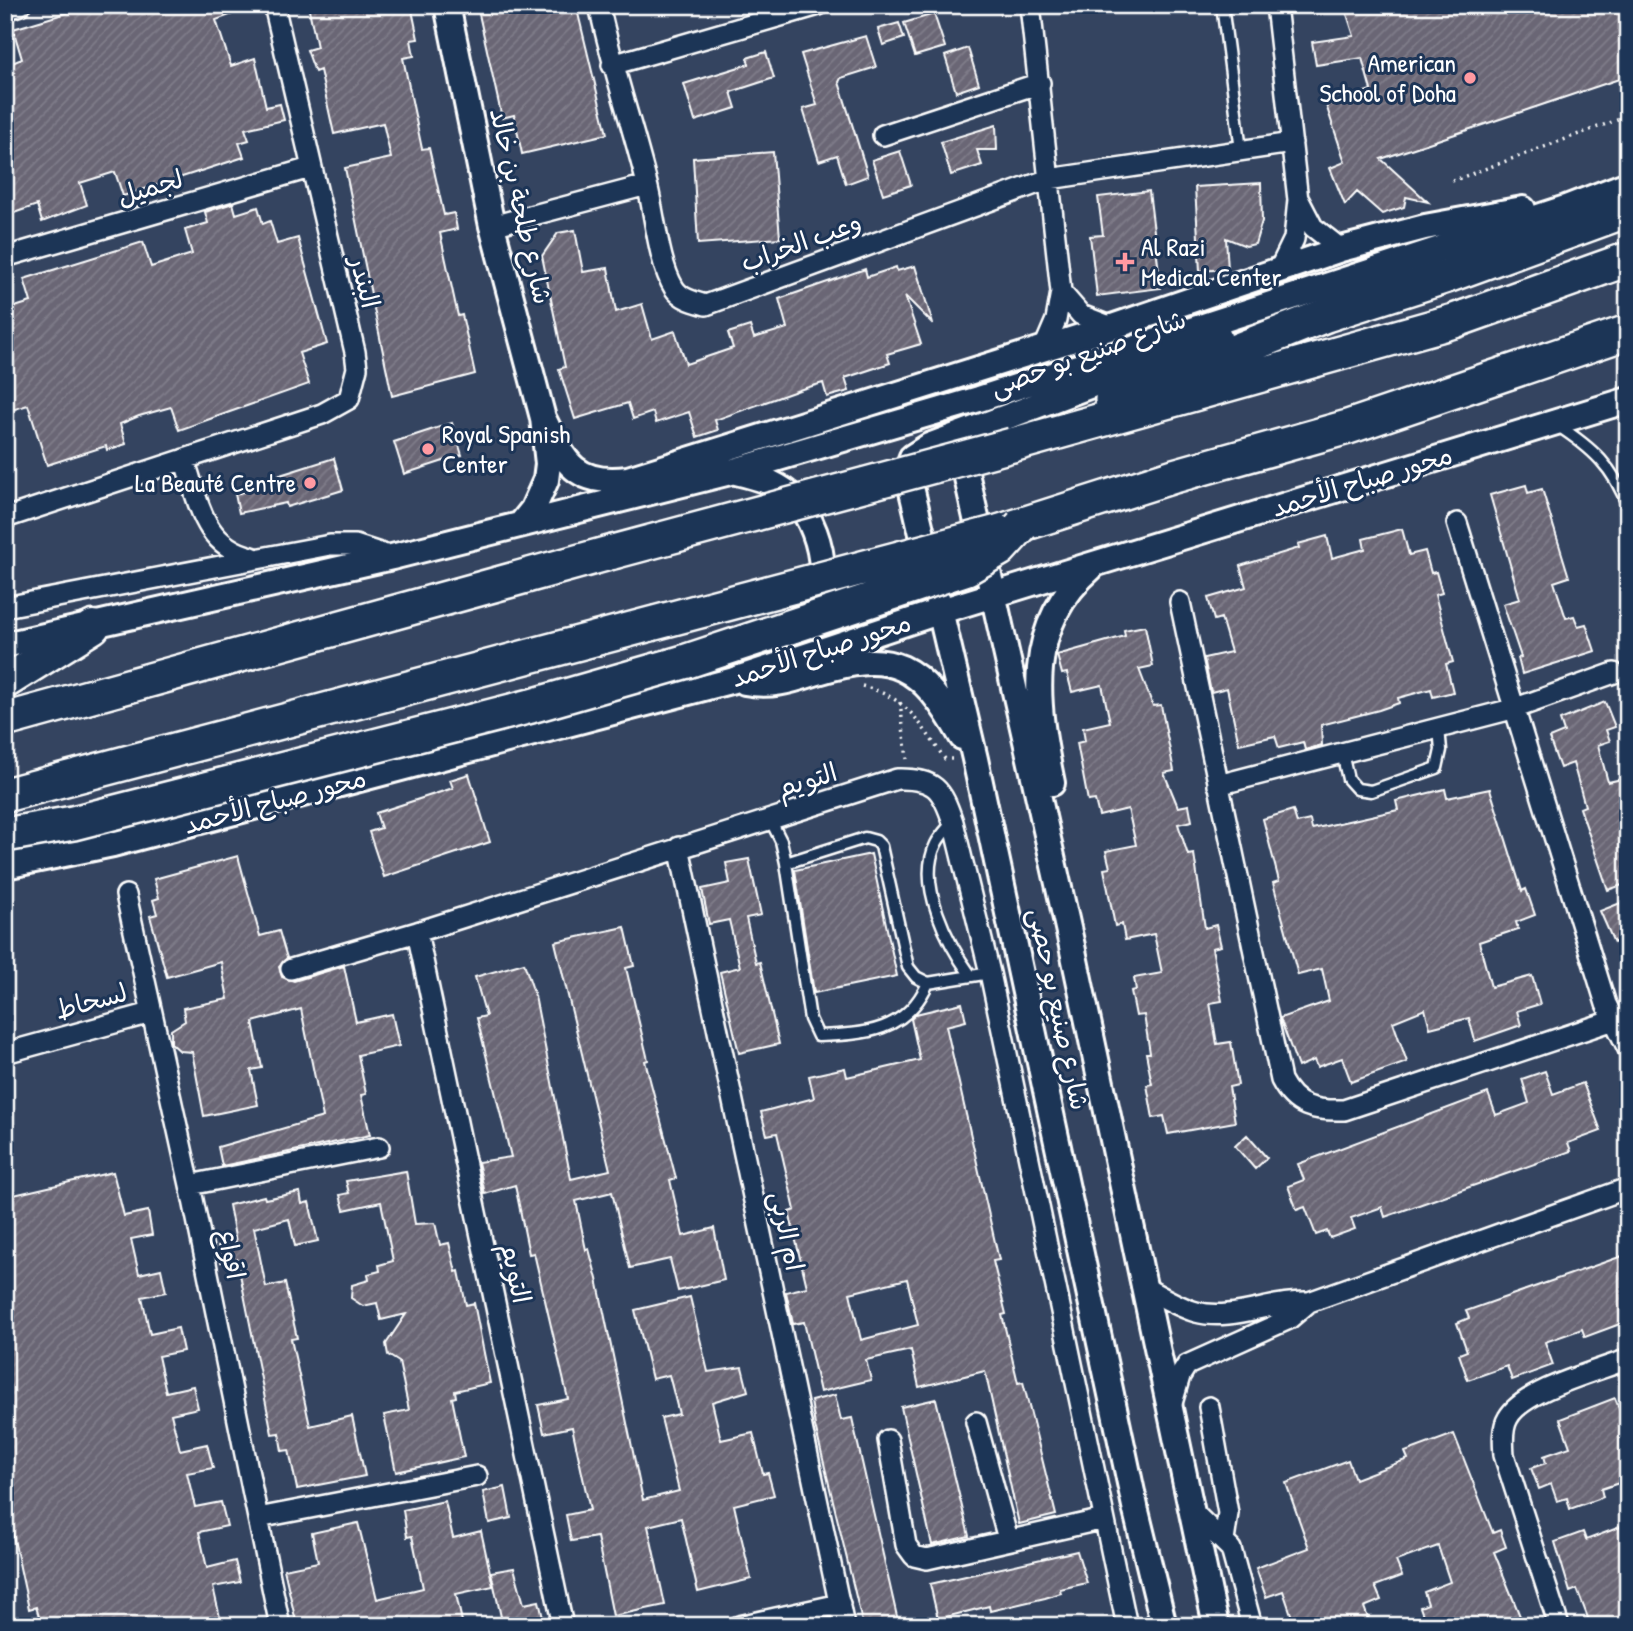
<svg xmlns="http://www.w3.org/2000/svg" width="1633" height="1631" font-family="'Patrick Hand','Playpen Sans Arabic',sans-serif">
	<defs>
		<pattern id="building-hatch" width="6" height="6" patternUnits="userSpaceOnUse" patternTransform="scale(1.75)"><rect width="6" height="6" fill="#6a6675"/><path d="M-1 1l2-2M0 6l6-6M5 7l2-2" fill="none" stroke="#807d8a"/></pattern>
	</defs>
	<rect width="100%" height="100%" fill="#344460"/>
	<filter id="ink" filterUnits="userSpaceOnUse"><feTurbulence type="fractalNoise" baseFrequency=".0143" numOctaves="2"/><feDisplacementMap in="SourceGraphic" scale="14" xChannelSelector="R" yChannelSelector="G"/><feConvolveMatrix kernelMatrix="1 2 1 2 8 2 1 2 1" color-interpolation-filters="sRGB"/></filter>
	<g filter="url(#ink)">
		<path fill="url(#building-hatch)" stroke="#fff" stroke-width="2" fill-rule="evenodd" d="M93 5H249V8L216 20 231 66 255 58 266 107 280 104 284 120 245 129 249 140 239 143 244 157 123 196 115 172 80 183 87 205 42 222 37 205 5 216V66L22 59 13 29Z
			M308 5H392L393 10 411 5 418 39 411 40 414 56 403 58 422 149 429 148 444 215 454 213 457 229 440 233 458 316 462 315 475 374 392 396 345 168 391 158 383 123 334 134 320 70 315 72 307 50 317 47Z
			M477 5H576L607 134 522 154 514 115 502 118Z
			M1344 5H1628V76L1381 159 1428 202 1406 197 1404 207 1382 214 1357 192 1345 205 1330 168 1345 162 1326 105 1371 90 1362 58 1316 65 1312 42 1354 36Z
			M934 14 945 47 915 56 904 23Z
			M899 23 904 38 883 45 878 29Z
			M866 36 876 67 841 78 839 82 868 176 846 184 837 155 819 161 803 109 817 105 801 54Z
			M968 48 979 84 956 92 945 56Z
			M766 52 774 78 731 92 736 108 695 121 684 84 749 64 747 58Z
			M996 125 997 150H977L982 165 951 175 941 142Z
			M900 151 911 185 883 194 872 160Z
			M773 152 780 238 698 244 693 158Z
			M1261 183 1262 221 1255 244 1246 246 1226 238 1228 269 1200 271 1195 187Z
			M1149 191 1161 288 1097 296 1090 236 1103 235 1098 197Z
			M233 203 236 214 258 207 263 224 270 221 277 244 298 238 327 344 299 353 309 384 179 430 171 407 139 416 120 424 126 444 107 450 106 446 47 465 28 405 5 412V310L31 302 24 279 143 242 151 267 192 254 185 230 208 223 205 212Z
			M575 230 583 272 608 268 616 312 642 304 652 339 675 331 686 364 733 348 728 333 750 326 754 338 787 328 779 299 865 269 867 277 896 267 897 271 915 266 933 324 905 296 921 344 887 354 890 363 845 378 849 391 827 397 823 383 802 389 715 420 718 430 697 437 689 412 656 423 653 412 633 419 628 403 575 419 559 369 565 367 542 256 558 233Z
			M452 423 462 455 404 474 394 442Z
			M334 458 343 490 287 507 286 503 239 513 235 494 280 484 277 476Z
			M1526 485 1528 493 1542 489 1569 577 1554 582 1566 618 1574 616 1578 626 1586 624 1595 651 1522 674 1518 658 1521 657 1503 604 1520 599 1490 495Z
			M1402 529 1409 555 1425 551 1431 573 1436 572 1442 593 1435 595 1453 662 1446 664 1453 692 1433 697 1431 689 1398 698 1399 703 1379 710 1321 725 1322 745 1305 750 1303 742 1279 748 1275 736 1239 744 1227 688 1211 692 1204 658 1231 652 1221 618 1214 620 1208 598 1246 587 1240 566 1299 548 1298 544 1327 536 1332 558 1365 549 1363 539Z
			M1145 626 1153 666 1139 669 1153 706 1161 705 1174 771 1164 773 1178 807 1189 805 1192 821 1178 824 1188 855 1194 854 1205 928 1216 925 1221 946 1212 948 1222 1001 1210 1003 1217 1044 1231 1042 1238 1085 1229 1087 1235 1122 1168 1134 1164 1116 1153 1118 1147 1085 1152 1084 1146 1053H1150L1144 1015 1136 1016 1131 991 1136 990 1134 978 1162 973 1154 934 1125 940 1122 924 1115 926 1104 869 1110 868 1106 851 1136 845 1128 809 1099 816 1095 800 1088 801 1077 743 1085 741 1083 728 1110 722 1102 685 1072 692 1067 673 1062 674 1057 655 1125 636 1124 630Z
			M1605 702 1615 727 1606 730 1610 741 1598 745 1608 782 1622 779 1628 799V883L1608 890 1580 808 1585 806 1573 763 1560 768 1549 738 1564 732 1560 720Z
			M469 774 490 842 384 877 369 832 381 828 376 813 453 788 450 780Z
			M1445 789 1447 798 1490 789 1522 891 1526 889 1535 915 1516 922 1518 929 1479 942 1491 987 1532 976 1540 1004 1517 1011 1521 1025 1475 1041 1469 1018 1430 1028 1425 1009 1393 1022 1407 1062 1351 1082 1342 1058 1317 1067 1314 1060 1298 1067 1280 1018 1329 1001 1322 969 1298 975 1273 883 1279 881 1263 819 1293 810 1297 823 1310 820 1312 829 1398 810 1396 801Z
			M871 854 897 976 814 993 795 870Z
			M238 856 260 936 279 931 287 958 279 967 282 977 294 981 344 966 356 1022 392 1014 399 1046 358 1055 366 1094 361 1095 370 1135 222 1166 218 1147 323 1117 301 1009 253 1022 262 1068 251 1070 258 1105 204 1116 192 1052 180 1051 171 1043V1030L185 1021 183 1008 228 999 221 962 167 977 150 916 157 914 153 900 159 898 154 879Z
			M749 859 761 915 746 918 756 963 760 962 779 1044 739 1053 720 972 740 967 729 920 709 924 702 889 730 883 726 863Z
			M1628 900V937L1614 943 1600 911Z
			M625 927 634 966 626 968 648 1060 645 1061 676 1178 670 1180 683 1236 714 1228 724 1280 678 1291 670 1259 630 1268 612 1192 576 1201 586 1250 589 1249 597 1279 643 1500 679 1491 661 1418 679 1414 669 1375 652 1379 635 1310 690 1297 708 1372 742 1367 748 1391 712 1402 721 1440 753 1433 763 1474 768 1473 774 1495 734 1505 751 1579 698 1592 681 1518 648 1526 665 1605 613 1616 597 1537 571 1541 566 1515 590 1510 572 1427 544 1433 538 1405 568 1399 534 1253 529 1254 515 1185 485 1194 478 1162 511 1157 477 1018 486 1016 475 977 524 963 535 996 571 1179 610 1170 555 942Z
			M962 1003 966 1021 946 1026 999 1260 993 1261 1006 1314 1002 1315 1018 1383 1023 1382 1056 1515 1019 1524 985 1371 919 1387 911 1350 866 1360 871 1380 820 1392 804 1322 793 1324 786 1292 807 1287 789 1212 795 1210 777 1133 767 1135 761 1112 814 1098 809 1076 845 1068 847 1077 920 1060 911 1019 916 1014ZM907 1279 918 1325 861 1340 850 1293Z
			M1545 1071 1553 1094 1583 1083 1601 1131 1568 1143 1571 1151 1385 1217 1382 1207 1351 1218 1355 1229 1330 1238 1327 1231 1316 1235 1305 1207 1297 1210 1288 1186 1304 1180 1298 1164 1488 1093 1496 1115 1529 1103 1522 1079Z
			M1247 1135 1267 1158 1255 1169 1235 1146Z
			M406 1171 415 1224 435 1223 440 1245 449 1243 456 1272 459 1271 466 1305 474 1303 490 1383 455 1391 456 1397 452 1398 464 1457 396 1472 384 1415 409 1410 399 1362 388 1355 386 1344 406 1314 381 1320 377 1303 363 1306 351 1298 352 1285 369 1280 368 1274 380 1271 379 1265 393 1261 381 1202 344 1210 340 1195 349 1193 346 1181Z
			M113 1172 124 1216 148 1211 152 1235 131 1239 139 1274 161 1269 166 1292 142 1297 150 1334 178 1328 183 1351 158 1356 166 1392 193 1386 198 1408 171 1414 180 1450 207 1444 213 1468 187 1473 195 1507 221 1502 227 1526 199 1532 207 1568 235 1561 240 1582 213 1587 222 1626H42L36 1607 29 1609 5 1498V1197Z
			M300 1192 302 1204 309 1202 318 1241 295 1246 289 1219 254 1228 266 1287 285 1283 297 1338 291 1339 310 1426 352 1416 365 1476 297 1489 289 1450 282 1451 279 1433 272 1434 237 1259 221 1262 218 1246 236 1242 229 1205 264 1196 265 1199Z
			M1628 1254V1321L1585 1337 1582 1329 1545 1342 1553 1365 1512 1380 1507 1366 1468 1380 1459 1354 1467 1351 1457 1323 1469 1318 1466 1311Z
			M835 1395 841 1420 852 1418 898 1621 878 1626H863L815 1426 811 1401Z
			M1615 1398 1628 1432V1480L1601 1489 1603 1497 1570 1509 1567 1498 1557 1501 1551 1484 1539 1489 1531 1468 1546 1463 1544 1456 1570 1447 1560 1419Z
			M936 1399 969 1536 932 1545 901 1407Z
			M1454 1434 1493 1533 1500 1530 1506 1547 1494 1552 1524 1626H1427L1420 1607 1428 1604 1424 1592 1450 1582 1438 1546 1396 1561 1402 1576 1375 1586 1381 1600 1364 1607 1371 1626H1295L1283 1591 1266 1597 1256 1568 1309 1548 1286 1483 1348 1460 1355 1479 1408 1459 1405 1452Z
			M505 1487 511 1518 489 1523 483 1492Z
			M445 1501 453 1538 481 1531 493 1586 456 1594 463 1626H297L284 1569 318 1562 312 1533 358 1523 377 1599 423 1588 412 1536 407 1537 403 1510Z
			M1628 1524V1626H1591L1577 1589 1570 1592 1555 1542 1583 1532 1586 1540Z
			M1077 1551 1087 1583 1060 1589 1061 1593 1045 1598 990 1611 989 1606 938 1619 930 1584Z
			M514 1568 524 1604 539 1601 544 1622 503 1626 491 1572Z"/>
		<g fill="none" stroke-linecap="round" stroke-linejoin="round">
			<g stroke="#fff" stroke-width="15">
				<path id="service" d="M1222 5 1241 150
					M1557 425C1592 448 1614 467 1628 507
					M1342 753 1348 779 1357 789 1371 791 1437 768 1441 750 1439 728
					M770 819 781 841 786 863 810 1019 818 1036C866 1034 906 1032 928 983L990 973
					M953 822C947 829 940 836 936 844 916 884 948 944 971 976
					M786 863 865 838 876 841 881 846 908 967 916 977 928 983"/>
			</g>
			<g stroke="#fff" stroke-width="24">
				<path id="minor" d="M599 5C612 67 633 127 648 188 655 217 659 264 674 288 681 299 695 302 706 305L1049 179 1292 143
					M1030 5 1061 292 1056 320 1044 348
					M1276 5 1298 200 1294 239 1280 268
					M5 10 20 5
					M612 65 819 5
					M883 135 1040 83
					M1299 200 1313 227 1341 249
					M492 226 647 185
					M5 257 310 168
					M1061 292 1081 315 1112 327
					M184 459C199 501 202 545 252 557
					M5 518 322 414 349 399 357 368 355 352 274 5
					M1457 523 1606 1004 1628 1049
					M1180 602 1281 1080C1295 1107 1314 1111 1344 1110L1614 1020
					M5 607 330 545H355L392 557
					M1218 785 1516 708 1614 673
					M679 847 844 1626
					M126 895 190 1185 280 1626
					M417 932 563 1626
					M291 969 417 932 897 779C935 778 942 789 953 822L990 973 1127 1626
					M5 1053 151 1013
					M190 1185 379 1147
					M1142 1286C1159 1295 1178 1307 1196 1312 1232 1322 1273 1300 1309 1302L1628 1188
					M1209 1407 1228 1513 1224 1541
					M1170 1410 1180 1376 1187 1365 1289 1319 1309 1302
					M976 1422 1008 1539
					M888 1440 906 1545 914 1556 927 1559 1104 1519
					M1191 1510 1231 1549 1252 1626
					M258 1518 477 1476
					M739 1626 840 1604
					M1559 1626 1504 1455C1503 1443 1502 1428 1508 1418 1523 1390 1598 1371 1628 1359"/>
			</g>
			<g stroke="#fff" stroke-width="30">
				<path id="tertiary" d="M447 5 492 226 543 418 548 464 546 480 533 509 521 524
					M543 418C564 461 574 486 628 479L1112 327 1341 249 1425 227 1523 209
					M959 442 1072 946 1216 1626
					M736 472C757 477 773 481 790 495 822 521 839 601 799 626
					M5 645 392 557 734 471 979 399 1566 208 1628 184
					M745 682C770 687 790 681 814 673 894 648 920 664 962 737
					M1052 783C1036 704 1023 627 1091 568
					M5 866 113 844 734 680 941 611 1628 400
					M1164 1626 1136 1511 975 759 907 470 912 457 929 446 1219 337"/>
			</g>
			<g stroke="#fff" stroke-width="37">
				<path id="primary" d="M5 682 93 627"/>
			</g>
			<g stroke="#fff" stroke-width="38">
				<path id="trunk" d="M1112 400 1326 315 1447 276 1628 210
					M1012 445 1454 321 1628 259
					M998 532 1174 476 1348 427 1628 332
					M5 720 613 552"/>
			</g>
			<path stroke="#fff" stroke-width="3.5" stroke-dasharray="2 5" stroke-linecap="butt" d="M1452 181 1628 116
				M862 686C909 698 919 723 945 759H952
				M900 702 907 759"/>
			<use href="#service" stroke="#1d3557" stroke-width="10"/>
			<use href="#minor" stroke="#1d3557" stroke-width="19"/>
			<use href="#tertiary" stroke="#1d3557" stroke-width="24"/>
			<use href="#primary" stroke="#1d3557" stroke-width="32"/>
			<use href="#trunk" stroke="#1d3557" stroke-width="33"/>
			<g stroke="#fff" stroke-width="38" stroke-linecap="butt">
				<path id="trunk-bridge" d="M613 552 1012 445
					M5 795 998 532
					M5 835 73 823 531 706 684 662 967 568 1000 549 1022 525"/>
			</g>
			<use href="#trunk-bridge" stroke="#1d3557" stroke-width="33"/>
		</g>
	</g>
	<g fill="#ff9aa2" stroke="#1d3557" stroke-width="2.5">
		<circle cx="1470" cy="78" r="7"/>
		<path d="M1121.5 251.5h7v7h7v7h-7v7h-7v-7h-7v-7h7z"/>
		<circle cx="428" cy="449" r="7"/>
		<circle cx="310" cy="483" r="7"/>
	</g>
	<g text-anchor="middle" stroke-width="6" stroke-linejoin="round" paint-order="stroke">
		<g font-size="26" fill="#fff" stroke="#1d3557" text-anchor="end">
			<text x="1456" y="72">American<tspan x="1456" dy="30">School of Doha</tspan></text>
			<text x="1141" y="256" text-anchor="start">Al Razi<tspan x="1141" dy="30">Medical Center</tspan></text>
			<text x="442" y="443" text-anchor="start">Royal Spanish<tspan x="442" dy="30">Center</tspan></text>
			<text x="296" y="492">La Beauté Centre</text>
		</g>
		<g font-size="26" fill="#fff" stroke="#1d3557">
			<text transform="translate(150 187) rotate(-16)" y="9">لجميل</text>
			<text transform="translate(521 206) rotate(77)" y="9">شارع طلحة بن خالد</text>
			<text transform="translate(801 242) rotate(-20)" y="9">وعب الخراب</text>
			<text transform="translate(365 282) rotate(76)" y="9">البندر</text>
			<text transform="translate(1088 353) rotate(-20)" y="9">شارع صنيع بو حصى</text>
			<text transform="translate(1362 481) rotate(-17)" y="9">محور صباح الأحمد</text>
			<text transform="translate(821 650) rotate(-18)" y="9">محور صباح الأحمد</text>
			<text transform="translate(807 780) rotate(-17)" y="9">التويم</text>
			<text transform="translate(275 801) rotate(-15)" y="9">محور صباح الأحمد</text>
			<text transform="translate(91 1001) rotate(-15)" y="9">لسحاط</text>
			<text transform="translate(1059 1009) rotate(78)" y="9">شارع صنيع بو حصى</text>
			<text transform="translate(787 1231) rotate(78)" y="9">ام الربى</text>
			<text transform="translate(231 1254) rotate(78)" y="9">اقواع</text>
			<text transform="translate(516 1273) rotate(78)" y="9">التويم</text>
		</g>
	</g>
	<rect width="1633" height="1631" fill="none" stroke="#1d3557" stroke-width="28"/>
	<rect x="14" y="14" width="1605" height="1603" fill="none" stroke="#fff" stroke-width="2.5" filter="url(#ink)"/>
</svg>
